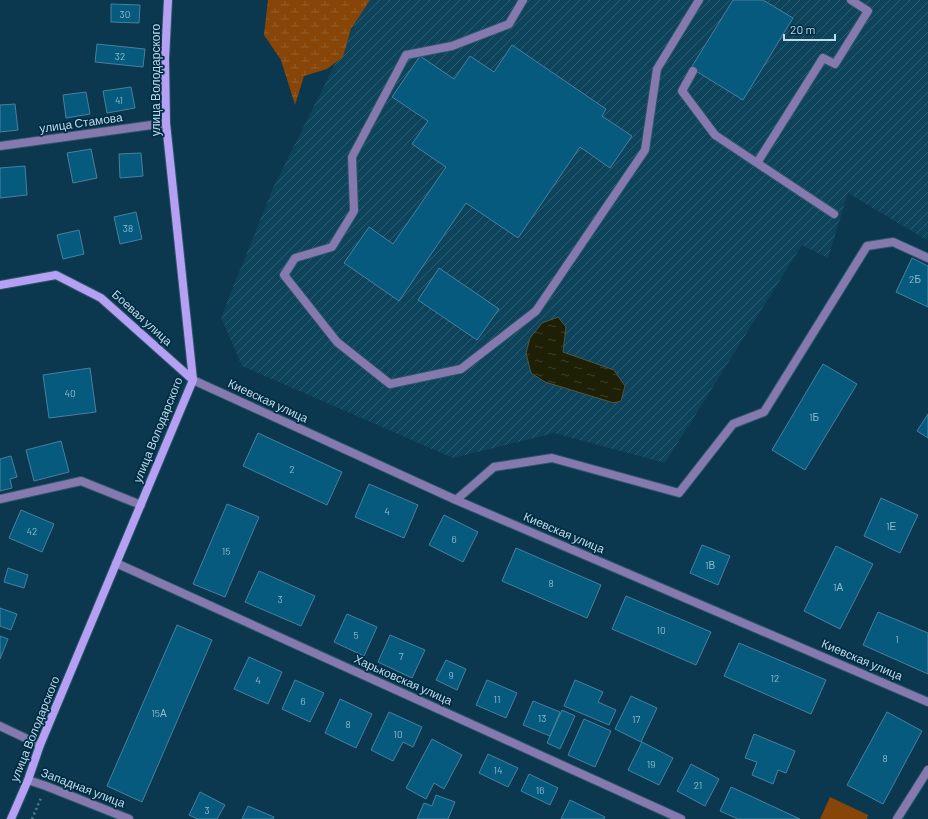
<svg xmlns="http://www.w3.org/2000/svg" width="928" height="819" font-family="Barlow,sans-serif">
	<defs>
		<pattern id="industrial-furrows" width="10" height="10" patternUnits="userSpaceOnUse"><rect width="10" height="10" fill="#0e435c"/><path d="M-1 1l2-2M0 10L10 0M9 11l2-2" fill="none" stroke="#2f5e74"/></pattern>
		<pattern id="wetland-marsh" width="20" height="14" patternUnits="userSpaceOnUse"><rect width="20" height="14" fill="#874507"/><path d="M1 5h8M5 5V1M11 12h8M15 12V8" fill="none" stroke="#965f2b"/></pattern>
		<pattern id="water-ripples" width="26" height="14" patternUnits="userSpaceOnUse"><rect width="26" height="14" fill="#1d2004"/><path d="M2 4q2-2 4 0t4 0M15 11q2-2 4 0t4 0" fill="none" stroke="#3c4029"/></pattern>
	</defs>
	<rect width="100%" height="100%" fill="#0b384e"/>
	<path fill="url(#industrial-furrows)" d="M367 0H928V241L848 193 828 258 802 245 665 463 554 433 453 458 242 366 221 317 274 186Z"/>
	<path fill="url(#wetland-marsh)" d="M268 0H370L351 29 343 57 327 69 304 76 295 105 281 60 264 35Z"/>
	<path fill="#874507" d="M830 797 868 815 867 819H820Z"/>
	<path fill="url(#water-ripples)" stroke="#4d5849" d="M558 317 566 327 563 352 614 370 625 386 621 401 614 403 545 382 531 373 526 353 530 338 542 323Z"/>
	<path fill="#055a7e" stroke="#49809f" d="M733 0H763L793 18 743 100 691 68Z
		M111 4 140 5 139 23 111 22Z
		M97 44 145 49 143 67 95 62Z
		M512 45 606 109 602 116 632 136 610 168 580 147 518 238 466 203 399 301 344 263 369 227 393 244 446 167 412 144 428 121 392 97 420 56 454 79 470 56 494 72Z
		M131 87 135 108 107 113 103 91Z
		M86 92 90 114 66 118 63 95Z
		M15 104 18 130 0 132V105Z
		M91 149 97 178 73 183 67 153Z
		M141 153 143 176 120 178 119 154Z
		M25 166 27 195 0 198V168Z
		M136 212 142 239 120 244 114 217Z
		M79 230 84 254 63 259 57 235Z
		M912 258 928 266V307L896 292Z
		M439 268 499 309 477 340 418 300Z
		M823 364 857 384 805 470 772 450Z
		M90 368 96 412 49 418 43 375Z
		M928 414V438L917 431Z
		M258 433 342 472 327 505 243 466Z
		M61 441 69 472 34 481 26 450Z
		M11 456 17 477 10 479 12 488 0 491V459Z
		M369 484 418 505 404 538 355 517Z
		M881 498 918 515 900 553 864 536Z
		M227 504 259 517 225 597 193 584Z
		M21 510 54 524 42 552 9 538Z
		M444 515 478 532 463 562 429 545Z
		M702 545 730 556 718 585 690 573Z
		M836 546 873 564 840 629 804 611Z
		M516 548 601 585 587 618 502 581Z
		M8 568 28 575 24 588 4 582Z
		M259 571 315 596 301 626 245 602Z
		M626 596 711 632 696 665 612 629Z
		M0 608 17 614 11 630 0 626Z
		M878 612 928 633V674L863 645Z
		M347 614 377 627 364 656 334 642Z
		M177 625 212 640 142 802 107 786Z
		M390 635 425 650 412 678 378 662Z
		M0 636 8 639 0 659Z
		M739 643 826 680 811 714 724 676Z
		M249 657 282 672 268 704 234 689Z
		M446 660 466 669 457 690 436 680Z
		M295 680 324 693 310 722 282 709Z
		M487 680 517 693 506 718 476 705Z
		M575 680 603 692 598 702 616 710 609 725 564 706Z
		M631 696 657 708 641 742 615 729Z
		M340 699 372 714 356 748 325 733Z
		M533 701 560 712 550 736 523 725Z
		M562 710 575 716 560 749 547 743Z
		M389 712 422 727 413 747 403 742 393 761 371 750Z
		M887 712 922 731 883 804 847 785Z
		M584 719 611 731 595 767 568 755Z
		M754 734 795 751 786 773 778 770 773 784 752 775 757 762 745 758Z
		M432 739 462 755 444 789 434 783 426 799 406 788Z
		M642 742 673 758 659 785 628 770Z
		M488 754 518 768 508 787 479 773Z
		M691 764 719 779 705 806 677 791Z
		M529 774 558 788 550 805 521 791Z
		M731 787 800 819H738L720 811Z
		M200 792 225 805 217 819H198L189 815Z
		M436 795 455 802 448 819H417L424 803 432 806Z
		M570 800 605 817 604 819H561Z
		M248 806 274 817 273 819H242Z"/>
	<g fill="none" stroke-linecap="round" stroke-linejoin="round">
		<g stroke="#2b556a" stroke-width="10">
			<path id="lane" d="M523 0 509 24 452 46 406 55 352 157 354 211 332 247 295 258 284 275 337 342 390 384 461 369 536 311 645 150 657 69 699 0
				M693 71 682 91 715 135 757 163
				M834 214 757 163 823 58 835 64 868 11 851 0
				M456 500 494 467 552 458 679 493 733 424 764 412 867 246 893 242 928 258"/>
		</g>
		<g stroke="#2b556a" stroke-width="10">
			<path id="street" d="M0 146 166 123
				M193 380 456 500 928 702
				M0 499 81 481 141 505
				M116 563 681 819
				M0 726 40 745
				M28 780 46 786 129 819
				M897 819 928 770"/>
		</g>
		<g stroke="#2b556a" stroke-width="10">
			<path id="secondary" d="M0 285 56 275 101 298 193 380
				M11 819 28 780 40 745 193 380 166 123 165 59 168 0"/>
		</g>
		<path stroke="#52788c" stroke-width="2.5" stroke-dasharray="2 3" stroke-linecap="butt" d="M32 819 41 798"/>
		<use href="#lane" stroke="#8679ad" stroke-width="8"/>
		<use href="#street" stroke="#8679ad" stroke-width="8"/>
		<use href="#secondary" stroke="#b5a0f3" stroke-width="8"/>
	</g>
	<g text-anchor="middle" stroke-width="3.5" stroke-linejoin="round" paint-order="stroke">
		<g font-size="10" fill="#90bad0">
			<text x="125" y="18">30</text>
			<text x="120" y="60">32</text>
			<text x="119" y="104">41</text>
			<text x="128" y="232">38</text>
			<text x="915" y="283">2Б</text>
			<text x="70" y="397">40</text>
			<text x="814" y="421">1Б</text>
			<text x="292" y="473">2</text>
			<text x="387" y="515">4</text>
			<text x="891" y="530">1Е</text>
			<text x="32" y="535">42</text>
			<text x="454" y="543">6</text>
			<text x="226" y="555">15</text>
			<text x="710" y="569">1В</text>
			<text x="551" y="587">8</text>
			<text x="838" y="591">1А</text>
			<text x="280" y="603">3</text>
			<text x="661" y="634">10</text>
			<text x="356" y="639">5</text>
			<text x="897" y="643">1</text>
			<text x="401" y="660">7</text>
			<text x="451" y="679">9</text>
			<text x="775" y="682">12</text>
			<text x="258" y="684">4</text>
			<text x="497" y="703">11</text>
			<text x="303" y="705">6</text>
			<text x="159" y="717">15А</text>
			<text x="542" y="722">13</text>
			<text x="636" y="723">17</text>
			<text x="348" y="728">8</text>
			<text x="398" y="738">10</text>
			<text x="885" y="762">8</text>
			<text x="651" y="768">19</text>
			<text x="498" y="774">14</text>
			<text x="698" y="789">21</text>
			<text x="540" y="794">16</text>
			<text x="207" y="814">3</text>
		</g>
		<g font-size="12" fill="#bedaeb" stroke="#002d43">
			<text transform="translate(156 80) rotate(-90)" y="4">улица Володарского</text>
			<text transform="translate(81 123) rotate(-8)" y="4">улица Стамова</text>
			<text transform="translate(142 318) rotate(42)" y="4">Боевая улица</text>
			<text transform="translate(268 401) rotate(25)" y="4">Киевская улица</text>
			<text transform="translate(158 430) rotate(-68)" y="4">улица Володарского</text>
			<text transform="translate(564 533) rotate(23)" y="4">Киевская улица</text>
			<text transform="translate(862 660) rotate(23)" y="4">Киевская улица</text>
			<text transform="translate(403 680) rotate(24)" y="4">Харьковская улица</text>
			<text transform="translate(35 729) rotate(-68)" y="4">улица Володарского</text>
			<text transform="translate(83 788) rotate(21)" y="4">Западная улица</text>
		</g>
	</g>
	<path d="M784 34v6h51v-6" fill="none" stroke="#bedaeb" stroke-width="2"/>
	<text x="790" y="34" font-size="12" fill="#bedaeb" stroke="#002d43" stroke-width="3" paint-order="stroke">20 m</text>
</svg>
